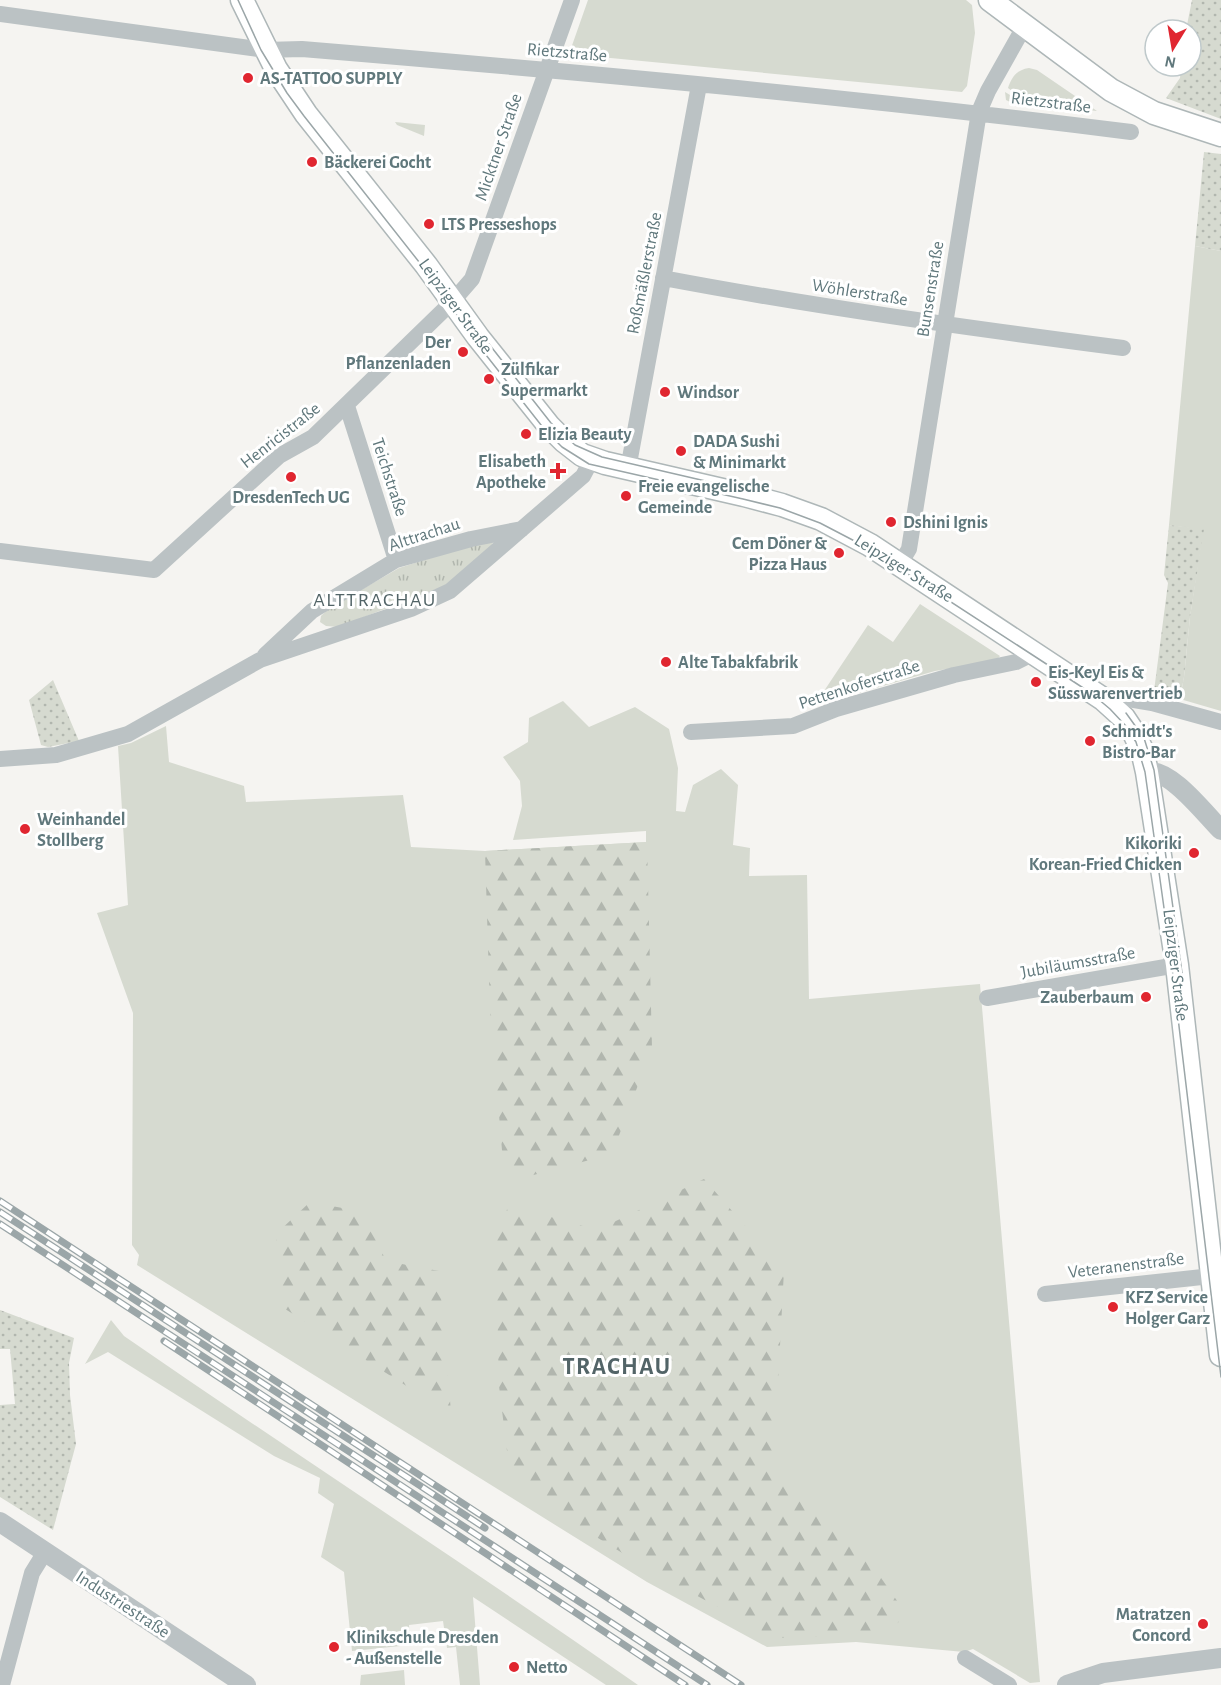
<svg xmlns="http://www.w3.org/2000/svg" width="1221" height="1685" font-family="'Alegreya Sans',sans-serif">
	<defs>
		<pattern id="forest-firs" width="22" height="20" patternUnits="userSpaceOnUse" patternTransform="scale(1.5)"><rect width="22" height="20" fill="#d6dad0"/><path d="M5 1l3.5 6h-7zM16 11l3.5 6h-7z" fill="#b1b6ae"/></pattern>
		<pattern id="park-tufts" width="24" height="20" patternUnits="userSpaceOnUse" patternTransform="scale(1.5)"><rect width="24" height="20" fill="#d6dad0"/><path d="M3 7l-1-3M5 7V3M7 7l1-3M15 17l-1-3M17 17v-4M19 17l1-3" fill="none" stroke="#b1b6ae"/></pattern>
		<pattern id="garden-dots" width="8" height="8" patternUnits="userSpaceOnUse" patternTransform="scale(1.5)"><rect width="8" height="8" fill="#d6dad0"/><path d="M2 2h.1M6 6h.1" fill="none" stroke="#b1b6ae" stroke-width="1.8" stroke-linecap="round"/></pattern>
	</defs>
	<rect width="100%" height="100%" fill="#f5f4f1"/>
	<path fill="#d6dad0" d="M588 0H966L972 5 975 33 967 86 962 92 569 54Z
		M1029 68 1037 70 1097 111 1010 102 1006 100 1005 92 1010 95 1012 91 1008 88C1012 77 1016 70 1029 68Z
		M395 122 425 125 424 136 397 125Z
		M1195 246 1221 251V711L1180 699 1184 677 1190 617 1203 530 1169 525Z
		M920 604 1000 656 996 661 935 671 820 704 818 700 868 625 893 642Z
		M563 701 589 727 635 707 669 729 678 768 676 811 685 812 693 785 721 769 738 785 733 845 750 848 749 876 807 875 809 999 980 984 1040 1682 1030 1683 973 1649 964 1652 856 1642 767 1647 647 1582 137 1265 139 1255 132 1245 133 1013 97 913 128 905 118 746 131 743 166 726 169 762 244 786 246 802 403 795 411 847 485 851 646 842V831L513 840 522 806 520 781 503 757 528 742 529 718Z
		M111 1320 124 1336C295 1454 468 1566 638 1685H606L473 1597 480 1685H460L456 1647 447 1648 443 1621 409 1625 410 1645 352 1651 344 1572 321 1557 334 1504 318 1493 320 1478 274 1456 108 1352 85 1364Z
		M404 1670 405 1685H360L361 1675Z"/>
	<path fill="url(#forest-firs)" d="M647 842 652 1048 612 1154 511 1181 502 1150 490 1010 485 851Z
		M704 1179 784 1270 773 1478 851 1535 907 1615 883 1635 775 1638 653 1572 543 1504 508 1459 499 1386 495 1236 509 1205 597 1230Z
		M310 1202 364 1212 386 1261 439 1271 451 1412 446 1411 282 1307 276 1234Z"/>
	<path fill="url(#park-tufts)" d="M487 540H492L493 545 447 585 338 627 326 626 320 622 321 616 328 609 399 568Z"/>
	<path fill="url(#garden-dots)" d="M1192 0H1221V119L1166 98 1180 78 1181 66H1191V30H1186Z
		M1204 152 1221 154V251L1195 246Z
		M1169 525 1204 529 1190 617 1184 677 1180 699 1154 691 1168 583 1164 575Z
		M53 680 79 741 48 747 41 745 29 700Z
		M0 1310 74 1338 69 1363 70 1395 76 1444 53 1530 0 1497V1405L15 1404 10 1349H0Z"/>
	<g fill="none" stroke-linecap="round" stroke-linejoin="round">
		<g stroke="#aeb7b8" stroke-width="25">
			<path id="secondary" d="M242 0 276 69 306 114 426 265 478 337 549 426 564 441 582 455 605 463 744 495 782 505 821 519 870 545 1103 699 1124 718 1134 733 1142 750 1147 772 1177 965 1221 1355
				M990 0 1111 90 1154 113 1221 135"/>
		</g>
		<path stroke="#bbc2c4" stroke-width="16" d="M0 14 265 50 302 49C579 72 855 97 1131 132
			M663 278C816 307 969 328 1123 348
			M347 406 396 560
			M628 469 699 85
			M0 551 154 570 279 456 313 437 452 302 472 279 572 0
			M900 564 909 549 979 112 988 91 1024 27
			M265 655 312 611 396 560 471 539 522 529
			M1103 699H1128L1152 703 1221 722
			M691 732 793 726 836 709 954 675 1016 662 1034 653
			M0 759 56 755 128 734 260 660 411 609 450 591 583 476 592 459
			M987 998 1177 965
			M1045 1294 1221 1275
			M965 1658 1009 1685
			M2 1685 32 1573 45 1552"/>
		<path stroke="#bbc2c4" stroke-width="20" d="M1147 772C1170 768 1205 814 1221 830
			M0 1522 246 1685
			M1067 1685 1103 1673 1221 1658"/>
		<use href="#secondary" stroke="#fff" stroke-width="22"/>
		<path stroke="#9ba6a8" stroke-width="1.5" d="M238 0 261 50 287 93 304 116 423 267 475 341 545 430 562 447 589 464 743 499 780 508 820 523 868 548 1091 693 1110 709 1125 725 1136 742 1145 772 1170 951 1221 1377
			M467 316 551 423 575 445 602 457 727 486
			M1126 713 1144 738 1154 770 1182 973"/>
		<g stroke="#9ba6a8" stroke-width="7">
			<path id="rail" d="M0 1201 741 1685
				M0 1212 485 1528
				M0 1224 707 1685
				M164 1341 685 1685"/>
		</g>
		<use href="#rail" stroke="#fff" stroke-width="4.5" stroke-dasharray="14" stroke-linecap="butt"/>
	</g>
	<g fill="#e02630" stroke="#fff" stroke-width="2">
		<circle cx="248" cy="78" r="6"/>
		<circle cx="312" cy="162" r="6"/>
		<circle cx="429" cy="224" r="6"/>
		<circle cx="463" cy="352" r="6"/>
		<circle cx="489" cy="379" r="6"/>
		<circle cx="665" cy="392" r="6"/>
		<circle cx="526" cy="434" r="6"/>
		<circle cx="681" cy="451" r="6"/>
		<path d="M555 462h6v6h6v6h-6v6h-6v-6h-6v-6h6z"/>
		<circle cx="291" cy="477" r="6"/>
		<circle cx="626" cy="496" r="6"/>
		<circle cx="891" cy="522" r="6"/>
		<circle cx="839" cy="553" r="6"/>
		<circle cx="666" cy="662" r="6"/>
		<circle cx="1036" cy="682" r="6"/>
		<circle cx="1090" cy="741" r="6"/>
		<circle cx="25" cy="829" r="6"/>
		<circle cx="1194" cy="853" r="6"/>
		<circle cx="1146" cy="997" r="6"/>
		<circle cx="1113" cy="1307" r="6"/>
		<circle cx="1203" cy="1624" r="6"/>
		<circle cx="334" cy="1647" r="6"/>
		<circle cx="514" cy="1667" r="6"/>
	</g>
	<g text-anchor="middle" stroke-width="6" stroke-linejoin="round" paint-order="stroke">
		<g font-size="18" fill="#60787c" stroke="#fff">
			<text transform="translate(567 52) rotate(5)" y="6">Rietzstraße</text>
			<text transform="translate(1051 102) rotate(7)" y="6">Rietzstraße</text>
			<text transform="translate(498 147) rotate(-71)" y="6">Micktner Straße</text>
			<text transform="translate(644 273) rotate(-79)" y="6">Roßmäßlerstraße</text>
			<text transform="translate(930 289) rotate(-81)" y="6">Bunsenstraße</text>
			<text transform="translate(860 292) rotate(9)" y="6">Wöhlerstraße</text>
			<text transform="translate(456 306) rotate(54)" y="6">Leipziger Straße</text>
			<text transform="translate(280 435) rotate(-38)" y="6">Henricistraße</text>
			<text transform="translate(390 477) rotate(72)" y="6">Teichstraße</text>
			<text transform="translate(424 534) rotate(-18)" y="6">Alttrachau</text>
			<text transform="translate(904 568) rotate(32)" y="6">Leipziger Straße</text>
			<text transform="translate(859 684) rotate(-18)" y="6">Pettenkoferstraße</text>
			<text transform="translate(1078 962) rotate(-10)" y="6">Jubiläumsstraße</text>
			<text transform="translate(1176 965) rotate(83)" y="6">Leipziger Straße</text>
			<text transform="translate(1126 1265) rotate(-7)" y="6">Veteranenstraße</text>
			<text transform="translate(123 1604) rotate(33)" y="6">Industriestraße</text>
		</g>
		<g font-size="18" font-weight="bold" fill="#60787c" stroke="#fff" text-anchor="start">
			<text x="260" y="84">AS-TATTOO SUPPLY</text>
			<text x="324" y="168">Bäckerei Gocht</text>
			<text x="441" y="230">LTS Presseshops</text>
			<text x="451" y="348" text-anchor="end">Der<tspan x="451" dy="21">Pflanzenladen</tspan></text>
			<text x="501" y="375">Zülfikar<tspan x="501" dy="21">Supermarkt</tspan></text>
			<text x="677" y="398">Windsor</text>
			<text x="538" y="440">Elizia Beauty</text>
			<text x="693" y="447">DADA Sushi<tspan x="693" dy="21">&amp; Minimarkt</tspan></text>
			<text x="546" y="467" text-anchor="end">Elisabeth<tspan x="546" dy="21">Apotheke</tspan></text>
			<text x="638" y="492">Freie evangelische<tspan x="638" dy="21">Gemeinde</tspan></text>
			<text x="291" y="503" text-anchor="middle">DresdenTech UG</text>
			<text x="903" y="528">Dshini Ignis</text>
			<text x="827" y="549" text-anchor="end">Cem Döner &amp;<tspan x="827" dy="21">Pizza Haus</tspan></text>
			<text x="678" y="668">Alte Tabakfabrik</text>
			<text x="1048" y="678">Eis-Keyl Eis &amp;<tspan x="1048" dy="21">Süsswarenvertrieb</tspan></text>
			<text x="1102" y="737">Schmidt's<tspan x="1102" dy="21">Bistro-Bar</tspan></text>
			<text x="37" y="825">Weinhandel<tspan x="37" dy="21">Stollberg</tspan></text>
			<text x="1182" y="849" text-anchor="end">Kikoriki<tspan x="1182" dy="21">Korean-Fried Chicken</tspan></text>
			<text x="1134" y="1003" text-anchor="end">Zauberbaum</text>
			<text x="1125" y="1303">KFZ Service<tspan x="1125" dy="21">Holger Garz</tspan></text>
			<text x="1191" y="1620" text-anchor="end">Matratzen<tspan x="1191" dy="21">Concord</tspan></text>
			<text x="346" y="1643">Klinikschule Dresden<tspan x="346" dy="21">- Außenstelle</tspan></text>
			<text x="526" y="1673">Netto</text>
		</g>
		<g font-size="20" letter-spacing="1.5" fill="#526467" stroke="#fff">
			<text x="375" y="606">ALTTRACHAU</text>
		</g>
		<g font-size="24" font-weight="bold" letter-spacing="1.5" fill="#526467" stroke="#fff">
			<text x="617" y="1374">TRACHAU</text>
		</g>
	</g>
	<g transform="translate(1173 48) rotate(191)"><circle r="28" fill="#ffffff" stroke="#bfc9cb" stroke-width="1.5"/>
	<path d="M0-4.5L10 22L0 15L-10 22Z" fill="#e02630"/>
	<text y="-9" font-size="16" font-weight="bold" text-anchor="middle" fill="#60787c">N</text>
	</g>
</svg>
